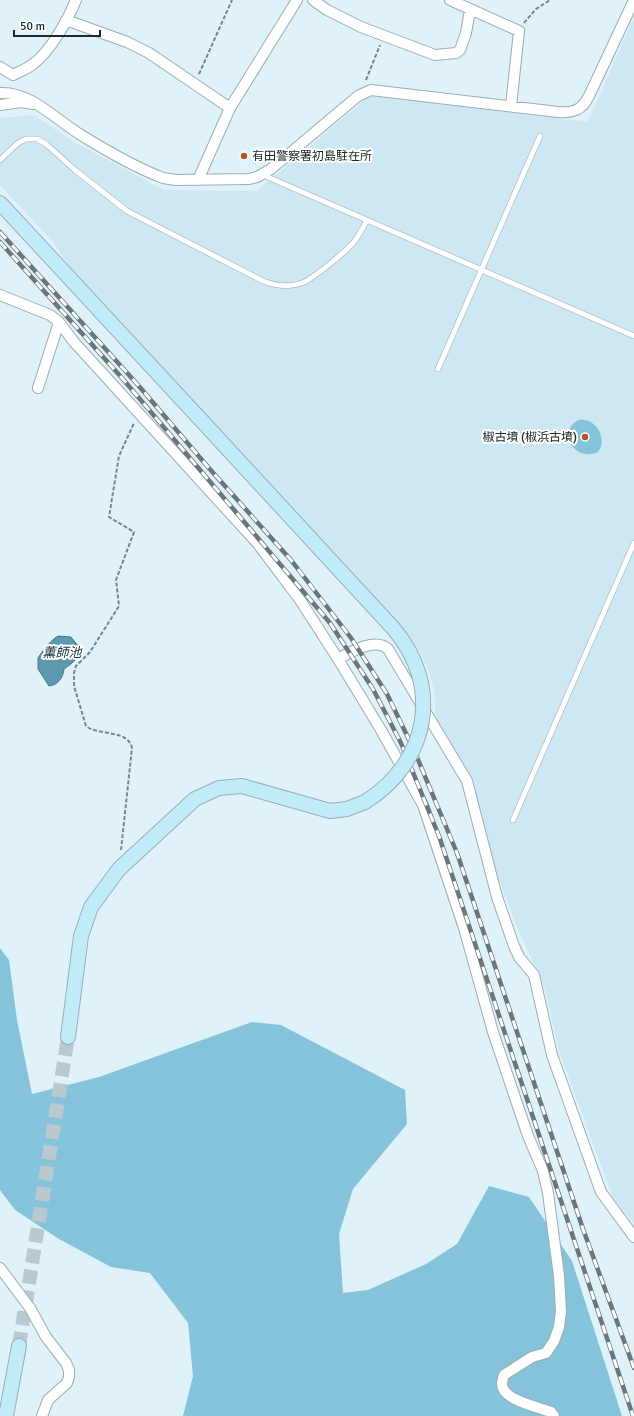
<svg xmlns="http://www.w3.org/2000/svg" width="634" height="1416" font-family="Signika,'Noto Sans JP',sans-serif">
	<rect width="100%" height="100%" fill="#e0f2f9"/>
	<path fill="#cde8f2" d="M634 17V1223L613 1198 559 1051 546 993 540 976 520 934 499 880 471 776 438 721 435 712V694L430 674 420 652 267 481 75 276 54 243 0 185V118L33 115 76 143 164 190 257 191 367 98 373 96 588 122Z"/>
	<path fill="#85c3da" d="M579 420C596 418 608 438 598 452 573 463 557 429 579 420Z
		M0 948 9 960 17 1020 32 1094 99 1077 252 1022 281 1025 405 1090 407 1124 353 1189 339 1234 343 1293 368 1290 426 1264 457 1244 489 1186 529 1197 572 1261 622 1416H183L193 1376 188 1323 150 1273 111 1267 59 1239 15 1210 0 1190Z"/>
	<path fill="#5c99af" stroke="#4a7787" d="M58 636 71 637 83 652 71 664 64 669C63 678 58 685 49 686L38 669V658C43 650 50 641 58 636Z"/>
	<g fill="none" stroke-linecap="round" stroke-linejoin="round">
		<path stroke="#bac9cf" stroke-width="14" stroke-dasharray="14 7" stroke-linecap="butt" d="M19 1346 68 1037"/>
		<g stroke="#9bacb2" stroke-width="6">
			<path id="lane" d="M0 160 18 143 26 139H37L46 144 75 170 127 211 263 281C276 286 288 288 302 283 313 279 345 252 353 243 359 236 363 228 367 220
				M263 175 634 336
				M438 369 540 136
				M513 820 634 543"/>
		</g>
		<g stroke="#9bacb2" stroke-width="12">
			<path id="street" d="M313 0 327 10 361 27 435 55 456 53 460 50 466 33 470 10
				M450 0 519 31 511 106
				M66 20 127 42 149 53 230 108
				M0 67 13 75
				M13 75C19 72 26 69 32 65 50 52 68 20 76 0
				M0 93C30 91 56 120 81 135 107 151 134 167 163 178L176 180 249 179 257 177 271 169 358 96 371 90 558 112C574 113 582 110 589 96L634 0
				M0 105 21 102 33 104
				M198 180 230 108 297 0
				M0 295 50 315 59 322 74 342 258 544 300 600 338 659 381 730 423 805 464 928 493 1032 528 1136 543 1171 548 1193 559 1276 561 1312 559 1327 554 1341 546 1353 532 1357 504 1375C503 1378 502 1381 502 1384 502 1400 538 1407 551 1412L554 1416
				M38 388 59 322
				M338 659C351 652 375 637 388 649L467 781 497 897 514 946 519 957 534 975 552 1055 601 1192 634 1237
				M0 1268 30 1308 46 1337 66 1363 69 1370V1377L67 1383 48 1400 42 1416"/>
		</g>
		<g stroke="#9bacb2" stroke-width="16">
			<path id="secondary" d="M0 203 213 433
				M68 1037 81 936 91 907 119 869 195 799 219 788 242 786 330 811 347 809 365 802
				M6 1416 19 1346"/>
		</g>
		<path stroke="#788489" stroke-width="2" stroke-dasharray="4 2" stroke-linecap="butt" d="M524 23 536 9 550 0
			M199 74 232 0
			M366 80 380 45
			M121 850 132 748C128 729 98 736 86 726L74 686V673L76 666 90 652 119 606 116 580 134 532 109 517 119 456 134 423"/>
		<use href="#lane" stroke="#fff" stroke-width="5"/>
		<use href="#street" stroke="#fff" stroke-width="10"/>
		<use href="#secondary" stroke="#bfecf8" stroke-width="14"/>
		<g stroke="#6b767a" stroke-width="4.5">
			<path id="rail" d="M0 232 138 385 208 467 291 560 351 638 387 694 414 750 457 853 583 1229 634 1368
				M0 242 122 378 330 623 373 689 401 743 439 836 633 1416"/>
		</g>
		<use href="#rail" stroke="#fff" stroke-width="3" stroke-dasharray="9" stroke-linecap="butt"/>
		<g stroke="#9bacb2" stroke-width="16" stroke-linecap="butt">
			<path id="secondary-bridge" d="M213 433 393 628C443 686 429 762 365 802"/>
		</g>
		<use href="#secondary-bridge" stroke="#bfecf8" stroke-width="14"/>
	</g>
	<g fill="#b85325" stroke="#fff" stroke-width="1.5">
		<circle cx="244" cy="156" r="4"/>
		<circle cx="585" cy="437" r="4"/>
	</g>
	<g text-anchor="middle" stroke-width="4" stroke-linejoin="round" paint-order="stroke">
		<g font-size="12" fill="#202729" stroke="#fff" text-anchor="start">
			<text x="252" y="160">有田警察署初島駐在所</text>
			<text x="577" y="441" text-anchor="end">椒古墳 (椒浜古墳)</text>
		</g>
		<g font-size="13" font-style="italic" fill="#15333e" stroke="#fff">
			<text x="62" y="657">薫師池</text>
		</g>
	</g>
	<path d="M14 30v6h86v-6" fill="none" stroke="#202729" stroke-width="2"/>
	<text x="20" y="30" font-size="12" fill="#202729" stroke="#ffffff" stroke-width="3" paint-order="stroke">50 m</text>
</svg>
